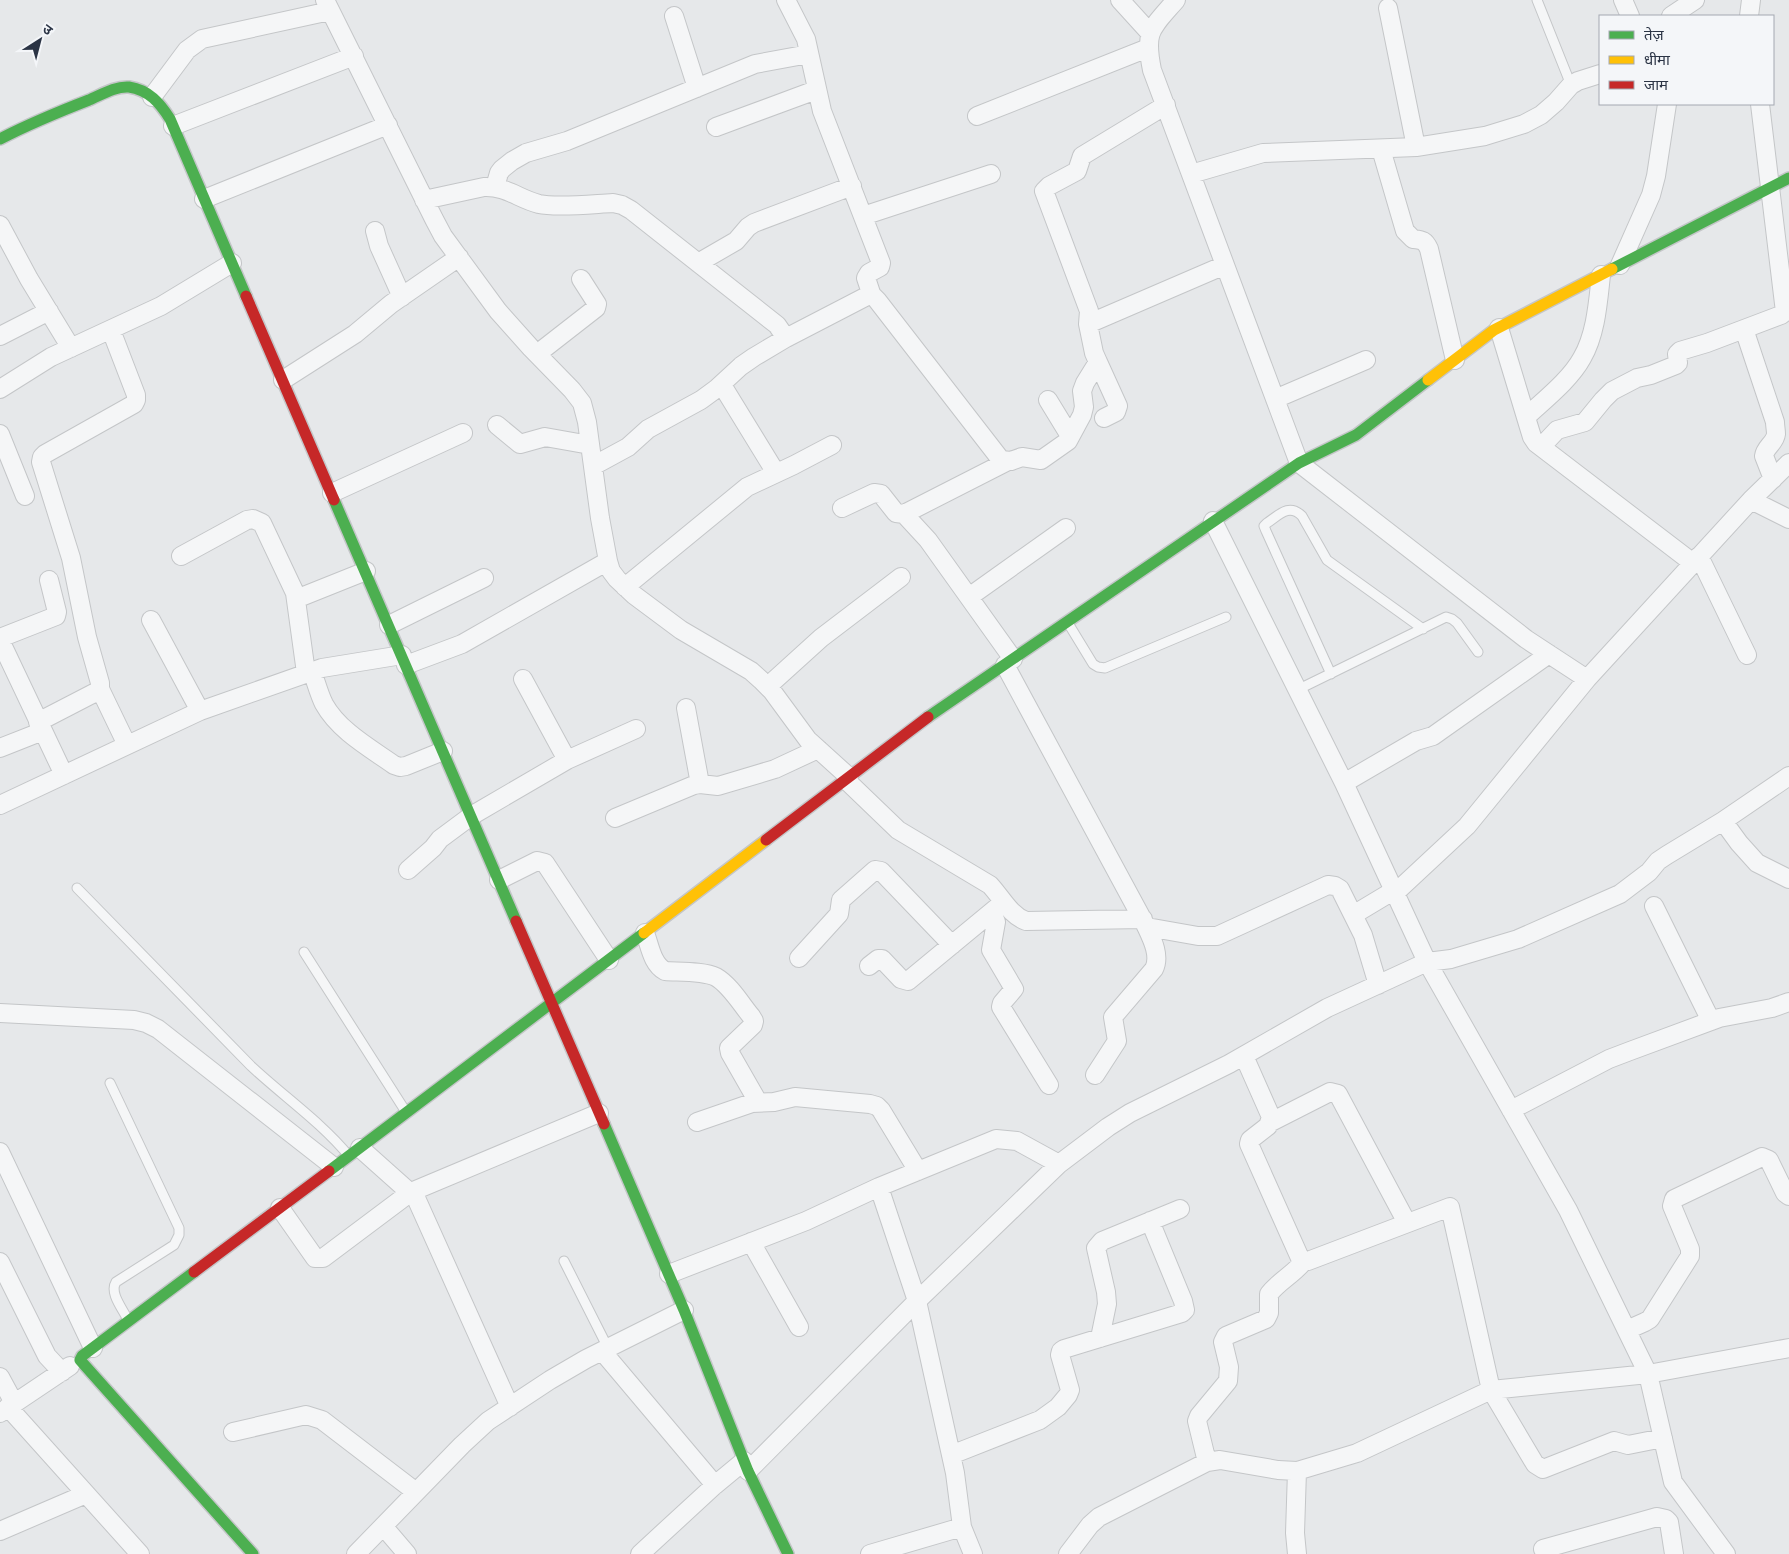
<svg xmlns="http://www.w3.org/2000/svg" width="1789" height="1554" font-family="Montserrat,'Noto Sans Devanagari',sans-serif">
	<rect width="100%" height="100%" fill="#e6e8ea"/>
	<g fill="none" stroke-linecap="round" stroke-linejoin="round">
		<g stroke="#c4c6c8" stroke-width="11">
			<path id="lane" d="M1537 0 1571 85
				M1068 623 1093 664 1098 667 1105 668 1226 617
				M1331 674 1266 531 1264 526 1267 523C1279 515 1289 503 1302 516L1327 560 1423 629
				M1297 690 1446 617 1452 619 1457 623 1478 652
				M77 888 251 1066C283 1096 321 1122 349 1156
				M304 952 406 1112
				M110 1083 179 1228V1235L174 1245 116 1282C109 1293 123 1309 128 1320
				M564 1261 608 1348"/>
		</g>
		<g stroke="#c4c6c8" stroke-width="20">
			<path id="street" d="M325 0 434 219 443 236 498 311 531 348 572 390 582 403 587 422 600 518 608 561 611 571 617 579 634 595 681 630 751 671 761 680 772 691 808 740 849 777
				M786 0 806 39 822 111 881 263 880 267 869 273 866 278 872 296
				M1120 0 1150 33
				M1176 0C1151 29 1144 31 1152 70L1299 463 1526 639 1587 679
				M1623 0 1630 16
				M1388 8 1416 147
				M674 16 697 88
				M1671 16 1695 0
				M1749 16 1751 0
				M152 97 187 50 202 39 330 11
				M977 116 1148 48
				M173 126 354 56
				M716 127 816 90
				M1381 149 1405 231 1413 239C1422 240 1425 240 1429 249L1455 360
				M1191 174 1263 153 1416 147 1485 136 1524 124 1541 115 1556 102 1571 85 1578 81 1600 74
				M495 187 499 173 502 169 512 161 526 153 567 141 755 64 809 54
				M204 199 388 125
				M424 200 484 187C506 186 519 199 539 204 557 208 593 204 613 203L622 205 631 210 777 325 786 338
				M863 216 991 174
				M0 225 29 279 71 348
				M375 231 379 246 402 297
				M698 263 736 241 748 227 754 223 852 186
				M1620 265 1651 195 1656 176 1667 104
				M1088 324 1225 265
				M1499 328 1528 424 1532 437 1536 443 1693 563
				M1744 329 1775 422C1775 426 1776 430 1776 434 1775 443 1765 447 1764 456L1773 479
				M0 336 49 311
				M537 354 596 308 597 304 581 279
				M1098 362 1118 406 1116 412 1104 418
				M283 380 355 334 391 304 459 257
				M722 385 776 473
				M0 389 51 357 161 306 232 263
				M1275 399 1366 360
				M1048 400 1070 436
				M1526 417C1544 400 1570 380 1582 358 1596 334 1598 302 1601 275
				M497 425 520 444 545 437 590 445
				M0 434 25 496
				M1541 447 1557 430 1585 422 1603 400 1612 391 1637 378 1651 375 1676 365 1678 363 1677 354 1680 351 1707 343 1781 315 1785 312 1760 104
				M593 466 628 447 648 429 701 400 716 389 741 366 754 357 786 338 869 295 873 296 877 300 1001 460 1011 461 1022 457 1041 460 1068 441 1082 415 1084 407 1082 391 1085 383 1098 362 1094 353 1088 324 1089 311 1044 191 1049 186 1077 171 1082 156 1166 105
				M332 493 463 433
				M1751 500 1789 519
				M842 508 874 493 881 494 896 513 904 514 1006 462
				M904 514 928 540 1013 659
				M1213 521 1344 783 1427 962 1568 1210 1648 1374 1789 1348
				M181 556 247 520 253 519 262 523 295 593 306 673
				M1699 556 1747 655
				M625 587 747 487 794 465 832 445
				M969 597 1066 528
				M296 599 366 571
				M151 620 200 711
				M389 625 484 578
				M0 638 56 616 57 612 49 580
				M0 640 64 775
				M406 665 462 644 608 561
				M1005 665 1145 924C1151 937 1161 955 1154 969L1113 1017 1117 1041 1095 1075
				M312 671C316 682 319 694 324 704 339 731 370 748 394 765L400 767 406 766 443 751
				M523 679 567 760
				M768 686 821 638 901 577
				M100 689 127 745
				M686 708 700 784
				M38 722 96 692 100 689V683L87 637 71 558 41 462 42 457 45 454 134 404 136 400V395L111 330
				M0 748 43 731
				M846 780 898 830 990 885C1002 898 1010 915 1026 921L1143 919
				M1344 783 1416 741 1433 736 1440 731 1549 654
				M0 805 200 711 322 668 402 655
				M615 818 694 785 700 784 718 786 775 769 818 749
				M1723 821 1739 843 1757 863 1789 879
				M408 870 433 848 440 839 471 816 567 760 636 729
				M499 880 537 861 545 863 609 960
				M1394 894 1467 826 1587 679 1751 500 1789 463
				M1654 906 1711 1021
				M992 912 996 922 991 950 1014 989 1002 1003 1001 1007 1049 1085
				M1353 915 1393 891
				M1147 927 1198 936H1217L1328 885 1335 886 1340 889 1363 935 1378 985
				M645 933C650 946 652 964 665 971 679 972 704 971 716 977 730 985 741 1004 751 1016L754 1021 753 1025 729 1048 730 1053 758 1102
				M799 958 839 914 841 900 875 870 881 871 952 945
				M869 966 878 959H882L901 979 908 981 1000 905
				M0 1013 134 1020 146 1023 158 1029 334 1167
				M1244 1056 1271 1117 1268 1126 1250 1140 1249 1144 1300 1258 1304 1261H1308L1450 1207 1491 1390 1535 1464 1543 1469 1614 1441 1628 1445 1663 1438
				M1511 1110 1609 1059 1630 1051 1719 1018 1772 1008 1789 1002
				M697 1122 752 1103 774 1102 795 1097 870 1104 877 1106 881 1110 918 1171
				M1271 1122 1330 1092 1338 1094 1407 1223
				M360 1148 416 1198 510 1407
				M0 1152 93 1348
				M879 1187 917 1301 955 1473 962 1527 973 1554
				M280 1208 315 1258H323L411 1192 599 1113
				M751 1242 799 1327
				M0 1262 47 1356 62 1372
				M669 1274 806 1221 879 1187 996 1139 1017 1141 1059 1164
				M1627 1330 1645 1322 1650 1319 1690 1256V1249L1672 1206 1674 1199 1762 1157 1769 1160 1785 1193 1789 1196
				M1100 1338 1107 1304 1106 1292 1096 1248 1102 1241 1180 1209
				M602 1351 715 1485
				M0 1377 14 1403
				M8 1407 140 1554
				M0 1413 70 1366
				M233 1432 306 1415 322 1420 416 1492
				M951 1455 1040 1420 1058 1407 1068 1395 1070 1390 1060 1355 1061 1351 1064 1349 1182 1313 1185 1310 1183 1301 1150 1221
				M1207 1462 1197 1421 1199 1416 1228 1381 1229 1367 1223 1342 1226 1336 1266 1319 1269 1313V1294C1279 1281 1294 1274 1304 1261
				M748 1471 917 1301 1059 1164 1108 1127 1130 1113 1229 1064 1327 1008 1427 962 1451 959 1518 939 1620 894 1649 872 1658 861 1667 855 1723 821 1789 776
				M1297 1471 1295 1533 1297 1554
				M383 1526 407 1554
				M0 1531 86 1494
				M1543 1549 1657 1517 1666 1519 1669 1522 1674 1554
				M356 1554 462 1445 488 1421 550 1380 586 1359 684 1310
				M640 1554 715 1485 744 1461
				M870 1554 962 1527
				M1068 1554 1090 1525 1099 1517 1207 1462 1220 1460 1278 1470 1297 1471 1357 1453 1491 1390 1648 1374 1673 1482 1726 1554"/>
		</g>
		<g stroke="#c4c6c8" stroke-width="14">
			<path id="fast" d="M0 139C29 124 58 112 89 100 101 95 115 86 129 87 149 90 160 103 170 119L246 296
				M1612 269 1789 178
				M334 500 516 921
				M928 717 1299 463 1356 435 1428 380
				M604 1124 684 1310 748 1471 788 1554
				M329 1171 644 933
				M194 1272 82 1356 80 1360 253 1554"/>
		</g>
		<g stroke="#c4c6c8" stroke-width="14">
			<path id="slow" d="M1428 380 1494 330 1612 269
				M644 933 766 840"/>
		</g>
		<g stroke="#c4c6c8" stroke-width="14">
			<path id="jam" d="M246 296 334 500
				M766 840 928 717
				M516 921 604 1124
				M194 1272 329 1171"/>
		</g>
		<use href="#lane" stroke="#f5f6f7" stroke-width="9"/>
		<use href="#street" stroke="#f5f6f7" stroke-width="18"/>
		<use href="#fast" stroke="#4caf50" stroke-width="11"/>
		<use href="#slow" stroke="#ffc107" stroke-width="11"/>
		<use href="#jam" stroke="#c62828" stroke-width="11"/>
	</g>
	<rect x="1599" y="15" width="175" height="90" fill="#f4f6f9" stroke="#a4a8b1"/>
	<rect x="1609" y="31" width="25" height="8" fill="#4caf50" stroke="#a4a8b1"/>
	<text x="1644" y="40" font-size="15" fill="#2b3445">तेज़</text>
	<rect x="1609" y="56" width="25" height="8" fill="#ffc107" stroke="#a4a8b1"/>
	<text x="1644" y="65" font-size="15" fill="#2b3445">धीमा</text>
	<rect x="1609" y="81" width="25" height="8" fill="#c62828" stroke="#a4a8b1"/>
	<text x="1644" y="90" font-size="15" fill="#2b3445">जाम</text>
	<g transform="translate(40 40) rotate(36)" stroke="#f4f6f9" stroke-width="4" paint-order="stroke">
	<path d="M0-4L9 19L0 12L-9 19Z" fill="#2b3445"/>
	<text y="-8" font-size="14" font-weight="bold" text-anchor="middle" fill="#2b3445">उ</text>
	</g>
</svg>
